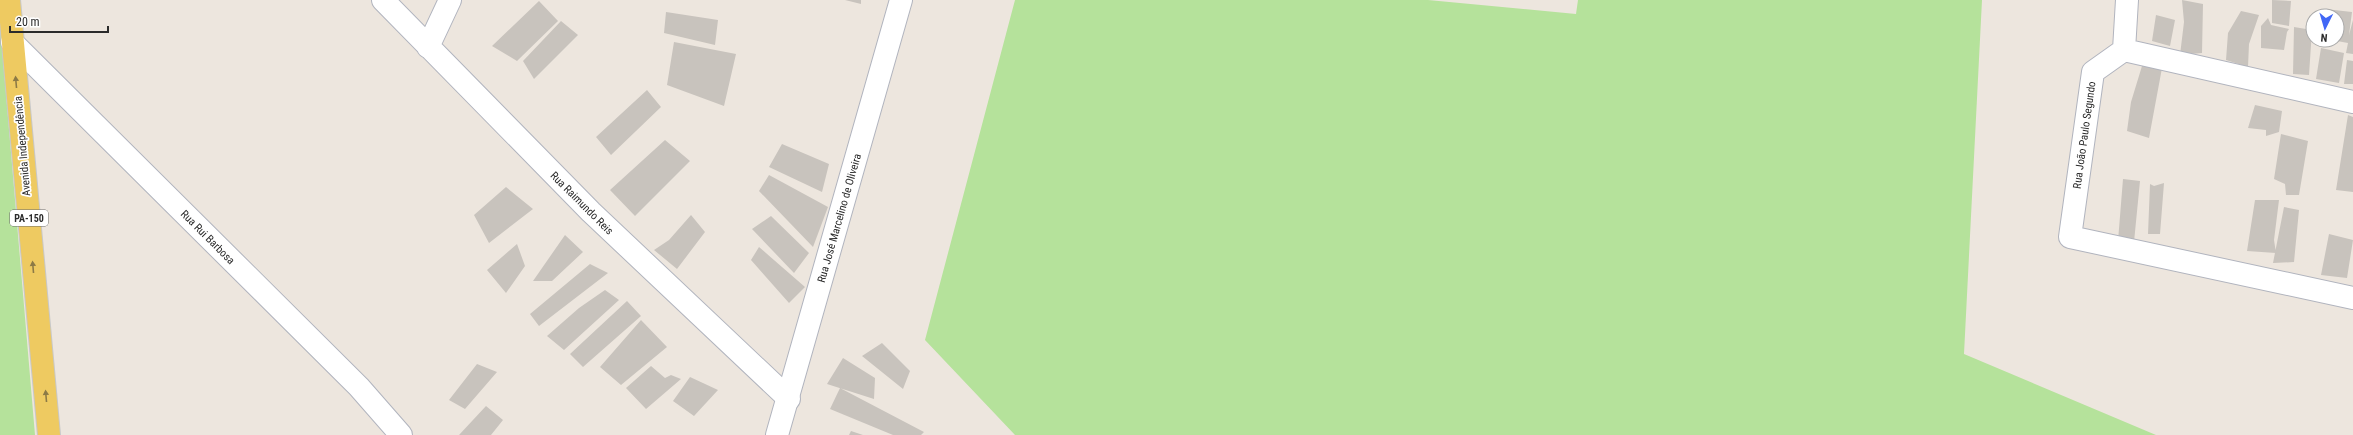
<svg xmlns="http://www.w3.org/2000/svg" width="2353" height="435" font-family="'Roboto Condensed',sans-serif">
	<rect width="100%" height="100%" fill="#ede6de"/>
	<path fill="#b5e29b" d="M1015 0H1428L1576 14 1578 0H1982L1964 354 2156 435H1015L925 340Z
		M0 23 35 435H0Z"/>
	<path fill="#c8c3bd" d="M845 0H861V4Z
		M2182 0 2203 4 2202 53 2180 55 2184 22Z
		M2272 0 2291 1 2289 26 2272 23Z
		M539 1 558 21 517 61 492 46Z
		M2325 9 2352 12 2349 35 2353 20V54L2346 53 2348 43 2337 41V16H2324Z
		M2241 11 2259 15 2249 44 2248 67 2226 60 2228 33Z
		M666 12 718 20 715 45 664 33Z
		M2156 15 2175 20 2170 46 2152 41Z
		M2268 18 2271 25 2289 29 2287 32 2284 50 2261 48V26Z
		M561 21 578 35 534 79 523 61Z
		M2294 27 2312 30 2309 75 2293 74Z
		M674 42 736 54 724 106 667 85Z
		M2321 48 2344 53 2339 83 2316 79Z
		M2347 60 2353 61V84H2344Z
		M2142 66 2162 68 2149 138 2127 131 2131 102Z
		M647 90 661 107 611 155 596 137Z
		M2255 105 2282 111 2279 132 2266 136V130L2248 128Z
		M2348 115 2353 117V192L2336 190Z
		M2281 134 2308 141 2299 195H2286L2285 184 2274 179Z
		M665 140 690 161 635 216 610 190Z
		M782 144 829 164 822 192 769 167Z
		M769 175 828 207 813 247 759 191Z
		M2123 179 2140 181 2134 242 2118 241Z
		M2164 183 2160 234H2148L2150 184 2154 186Z
		M506 187 533 209 489 243 474 215Z
		M2255 200H2279L2274 240 2276 253 2247 251Z
		M2284 207 2299 210 2294 262 2273 263Z
		M691 215 705 232 677 269 654 250 669 240Z
		M771 216 809 253 794 273 752 229Z
		M2329 234 2353 240 2347 278 2321 275Z
		M565 235 583 252 552 281H533Z
		M517 244 525 266 506 293 487 270Z
		M759 247 805 287 789 303 751 260Z
		M590 264 608 273 539 326 530 314Z
		M605 290 619 300 564 350 547 336 579 308Z
		M627 301 641 316 583 367 570 354Z
		M641 320 667 347 621 385 600 367Z
		M882 343 910 371 903 389 862 356Z
		M843 358 875 378 874 399 827 384Z
		M477 364 497 372 465 409 449 400Z
		M651 366 665 378 671 375 681 379 646 409 626 388Z
		M690 377 718 390 694 416 673 401Z
		M840 388 924 432 921 435H893L830 409Z
		M486 406 503 420 491 435H459Z
		M851 431 863 435H849Z"/>
	<g fill="none" stroke-linecap="round" stroke-linejoin="round">
		<g stroke="#b1b4be" stroke-width="24">
			<path id="street" d="M383 0 591 212 789 399
				M2127 0 2124 50 2093 72 2070 237 2353 298
				M12 42 359 387 401 435
				M428 47 450 0
				M2124 50 2353 102"/>
		</g>
		<g stroke="#b1b4be" stroke-width="24">
			<path id="secondary" d="M777 435 901 0"/>
		</g>
		<g stroke="#c8c8c8" stroke-width="24">
			<path id="primary" d="M9 0 49 435"/>
		</g>
		<use href="#street" stroke="#fff" stroke-width="22"/>
		<use href="#secondary" stroke="#fff" stroke-width="22"/>
		<use href="#primary" stroke="#eeca61" stroke-width="22"/>
	</g>
	<defs><path id="oneway-solid" d="M-6-.8H1V-3.2L6.5 0L1 3.2V.8H-6Z"/></defs>
	<g fill="#8c7a46">
		<use href="#oneway-solid" transform="translate(16 82) rotate(-95)"/>
		<use href="#oneway-solid" transform="translate(33 267) rotate(-95)"/>
		<use href="#oneway-solid" transform="translate(46 396) rotate(-95)"/>
	</g>
	<g text-anchor="middle" stroke-width="3.5" stroke-linejoin="round" paint-order="stroke">
		<rect fill="#fff" stroke="#6b6b6b" stroke-width="1" x="10" y="210" width="38" height="16" rx="3"/>
		<g font-size="10" font-weight="bold" fill="#2b2b2b">
			<text x="29" y="222">PA-150</text>
		</g>
		<g font-size="11" fill="#2b2b2b" stroke="#fff">
			<text transform="translate(2084 135) rotate(-82)" y="4">Rua João Paulo Segundo</text>
			<text transform="translate(22 146) rotate(-95)" y="4">Avenida Independência</text>
			<text transform="translate(582 203) rotate(45)" y="4">Rua Raimundo Reis</text>
			<text transform="translate(839 218) rotate(-74)" y="4">Rua José Marcelino de Oliveira</text>
			<text transform="translate(208 237) rotate(45)" y="4">Rua Rui Barbosa</text>
		</g>
	</g>
	<g transform="translate(2325 28) rotate(185)"><circle r="19" fill="#ffffff" stroke="#aaaaaa"/>
	<path d="M0-3L7 15L0 10L-7 15Z" fill="#4167f6"/>
	<text y="-6" font-size="11" font-weight="bold" text-anchor="middle" fill="#2b2b2b">N</text>
	</g>
	<path d="M10 26v6h98v-6" fill="none" stroke="#2b2b2b" stroke-width="2"/>
	<text x="16" y="26" font-size="12" fill="#2b2b2b" stroke="#ffffff" stroke-width="3" paint-order="stroke">20 m</text>
</svg>
